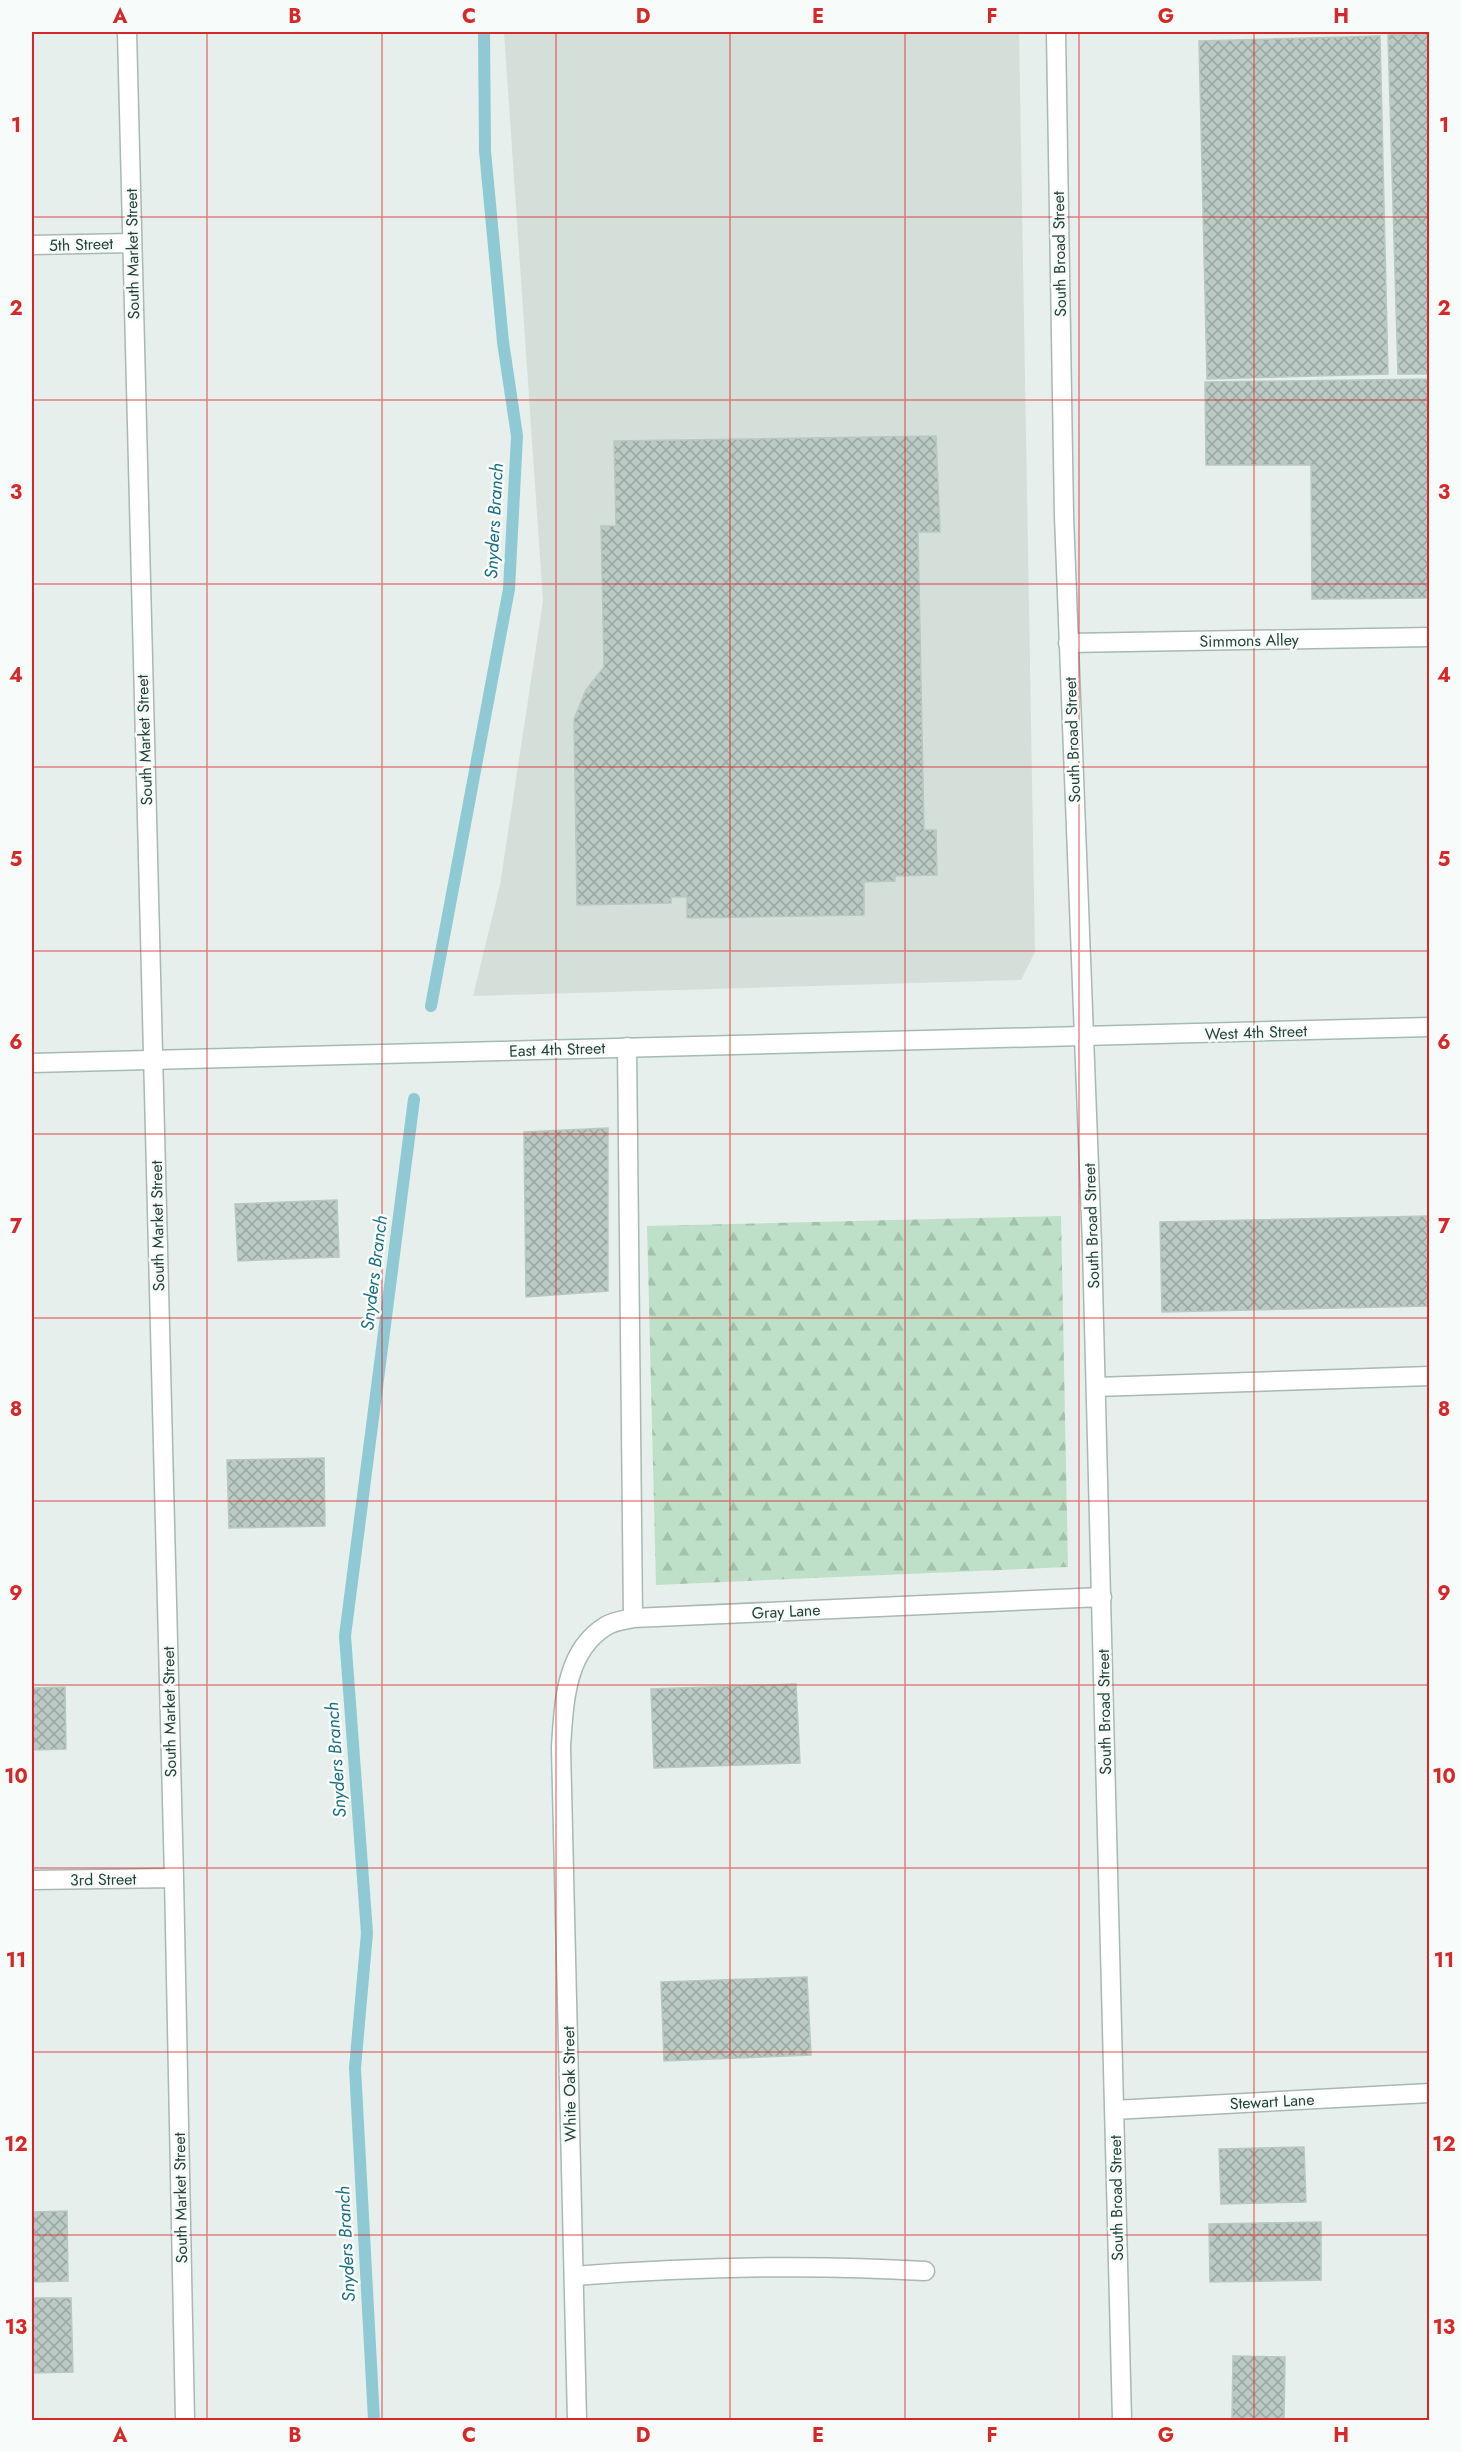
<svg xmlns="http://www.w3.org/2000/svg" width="1461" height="2452" font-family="Jost,sans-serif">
	<defs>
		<pattern id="forest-firs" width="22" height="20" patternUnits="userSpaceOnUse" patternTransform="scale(1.5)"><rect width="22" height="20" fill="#bfe0c8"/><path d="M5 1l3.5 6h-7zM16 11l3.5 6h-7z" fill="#a4c1ad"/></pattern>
		<pattern id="building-cross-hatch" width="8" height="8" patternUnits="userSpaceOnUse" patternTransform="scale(1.5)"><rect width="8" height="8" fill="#bbcac4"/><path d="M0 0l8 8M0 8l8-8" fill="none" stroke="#98a6a0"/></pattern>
	</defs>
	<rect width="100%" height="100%" fill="#e6efeb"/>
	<path fill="#d4dfda" d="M504 32H1019L1035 952 1021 980 473 996 500 885 543 601Z"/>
	<path fill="url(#forest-firs)" d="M1061 1216 1068 1567 656 1585 647 1226Z"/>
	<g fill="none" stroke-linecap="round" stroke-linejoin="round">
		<path stroke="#8ec9d4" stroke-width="12" d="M431 1006 509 589 517 436 503 342 485 151 484 32
			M374 2420 355 2068 367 1933 345 1636 414 1099"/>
	</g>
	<path fill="url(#building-cross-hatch)" stroke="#b8c9c2" stroke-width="1.5" d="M1430 33V374H1398L1388 35Z
		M1380 36 1388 374 1207 379 1199 41Z
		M1430 379V598L1312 599 1311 465H1206L1205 382Z
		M936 436 940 532H918L924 830H936L937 875 895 876V881L864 882V915L687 918V897H671V903L577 905 574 719 586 690 604 667 601 526H616L614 441Z
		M608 1128V1291L526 1297 524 1132Z
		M337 1200 339 1257 238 1261 235 1204Z
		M1430 1216V1306L1162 1312 1160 1222Z
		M324 1458 325 1526 229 1528 227 1460Z
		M796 1684 800 1763 654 1768 651 1689Z
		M65 1687 66 1749 32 1750V1688Z
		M807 1977 811 2055 664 2061 661 1982Z
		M1304 2147 1306 2202 1221 2204 1219 2149Z
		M67 2211 68 2281 32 2282V2212Z
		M1321 2222V2280L1210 2282 1209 2224Z
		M32 2298H71L73 2372 32 2373Z
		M1233 2356 1285 2357 1284 2420H1232Z"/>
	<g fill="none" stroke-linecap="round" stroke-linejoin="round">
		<g stroke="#a8b8b2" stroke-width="21">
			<path id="lane" d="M1068 643 1430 637"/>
		</g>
		<g stroke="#a8b8b2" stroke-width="21">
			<path id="street" d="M127 32 174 1878 185 2420
				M1056 32 1064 516 1092 1245 1122 2420
				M32 245 131 243
				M627 1047 633 1618
				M1096 1387 1430 1376
				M32 1880 174 1878
				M1114 2110 1430 2093
				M574 2276C691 2267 808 2264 925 2271
				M577 2420 561 1747C564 1703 565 1651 606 1626 614 1621 625 1620 633 1618L1102 1597"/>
		</g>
		<g stroke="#a4bbb3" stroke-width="21">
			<path id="secondary" d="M32 1063 1430 1027"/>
		</g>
		<use href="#lane" stroke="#fff" stroke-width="18"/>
		<use href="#street" stroke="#fff" stroke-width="18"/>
		<use href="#secondary" stroke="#fff" stroke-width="18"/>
	</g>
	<path fill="none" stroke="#d62828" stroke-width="1.5" stroke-opacity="0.55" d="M207 32V2420M382 32V2420M556 32V2420M730 32V2420M905 32V2420M1079 32V2420M1254 32V2420M32 217H1430M32 400H1430M32 584H1430M32 767H1430M32 951H1430M32 1134H1430M32 1318H1430M32 1501H1430M32 1685H1430M32 1868H1430M32 2052H1430M32 2235H1430"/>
	<g text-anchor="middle" stroke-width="5" stroke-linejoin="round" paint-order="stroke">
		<g font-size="16" fill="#24423a" stroke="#f7fbf9">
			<text transform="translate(81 244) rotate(-2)" y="6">5th Street</text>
			<text transform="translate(132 254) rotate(-91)" y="6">South Market Street</text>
			<text transform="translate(1059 254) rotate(-91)" y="6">South Broad Street</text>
			<text transform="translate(1249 640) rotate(-1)" y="6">Simmons Alley</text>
			<text transform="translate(144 740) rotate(-92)" y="6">South Market Street</text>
			<text transform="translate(1072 740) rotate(-92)" y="6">South Broad Street</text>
			<text transform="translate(1256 1032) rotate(-2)" y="6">West 4th Street</text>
			<text transform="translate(557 1049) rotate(-2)" y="6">East 4th Street</text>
			<text transform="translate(157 1226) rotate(-91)" y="6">South Market Street</text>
			<text transform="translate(1091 1226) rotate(-92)" y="6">South Broad Street</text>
			<text transform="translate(786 1611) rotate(-3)" y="6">Gray Lane</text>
			<text transform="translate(169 1712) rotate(-91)" y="6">South Market Street</text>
			<text transform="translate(1104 1712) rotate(-91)" y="6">South Broad Street</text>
			<text transform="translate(103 1879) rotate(-1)" y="6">3rd Street</text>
			<text transform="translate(569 2084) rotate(-91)" y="6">White Oak Street</text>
			<text transform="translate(1272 2101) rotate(-3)" y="6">Stewart Lane</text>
			<text transform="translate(180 2198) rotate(-91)" y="6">South Market Street</text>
			<text transform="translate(1116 2198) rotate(-91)" y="6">South Broad Street</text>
		</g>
		<g font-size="18" font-style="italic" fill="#1c6f80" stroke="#f7fbf9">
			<text transform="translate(494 521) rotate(-87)" y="6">Snyders Branch</text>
			<text transform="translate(374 1273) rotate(-83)" y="6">Snyders Branch</text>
			<text transform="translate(336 1760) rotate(-94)" y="6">Snyders Branch</text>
			<text transform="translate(346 2244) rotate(-93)" y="6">Snyders Branch</text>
		</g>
	</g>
	<rect width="1461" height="2452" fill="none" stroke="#f7fbf9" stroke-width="66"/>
	<rect x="33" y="33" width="1395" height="2386" fill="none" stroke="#d62828" stroke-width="2"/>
	<g font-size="20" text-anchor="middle" font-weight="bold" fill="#d62828">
		<text x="120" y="23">A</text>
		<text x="295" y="23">B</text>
		<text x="469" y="23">C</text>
		<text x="643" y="23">D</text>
		<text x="818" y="23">E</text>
		<text x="992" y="23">F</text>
		<text x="1166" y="23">G</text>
		<text x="1341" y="23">H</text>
		<text x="16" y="132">1</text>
		<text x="1444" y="132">1</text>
		<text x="16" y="315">2</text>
		<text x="1444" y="315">2</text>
		<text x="16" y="499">3</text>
		<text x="1444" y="499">3</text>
		<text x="16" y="682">4</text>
		<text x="1444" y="682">4</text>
		<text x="16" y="866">5</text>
		<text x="1444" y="866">5</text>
		<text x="16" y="1049">6</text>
		<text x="1444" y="1049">6</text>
		<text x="16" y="1233">7</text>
		<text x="1444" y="1233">7</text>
		<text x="16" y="1416">8</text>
		<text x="1444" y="1416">8</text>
		<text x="16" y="1600">9</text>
		<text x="1444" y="1600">9</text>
		<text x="16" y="1783">10</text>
		<text x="1444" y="1783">10</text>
		<text x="16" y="1967">11</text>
		<text x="1444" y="1967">11</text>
		<text x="16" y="2151">12</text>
		<text x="1444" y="2151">12</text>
		<text x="16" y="2334">13</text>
		<text x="1444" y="2334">13</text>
		<text x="120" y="2442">A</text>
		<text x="295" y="2442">B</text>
		<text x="469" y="2442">C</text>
		<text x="643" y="2442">D</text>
		<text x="818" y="2442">E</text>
		<text x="992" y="2442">F</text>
		<text x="1166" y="2442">G</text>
		<text x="1341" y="2442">H</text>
	</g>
</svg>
